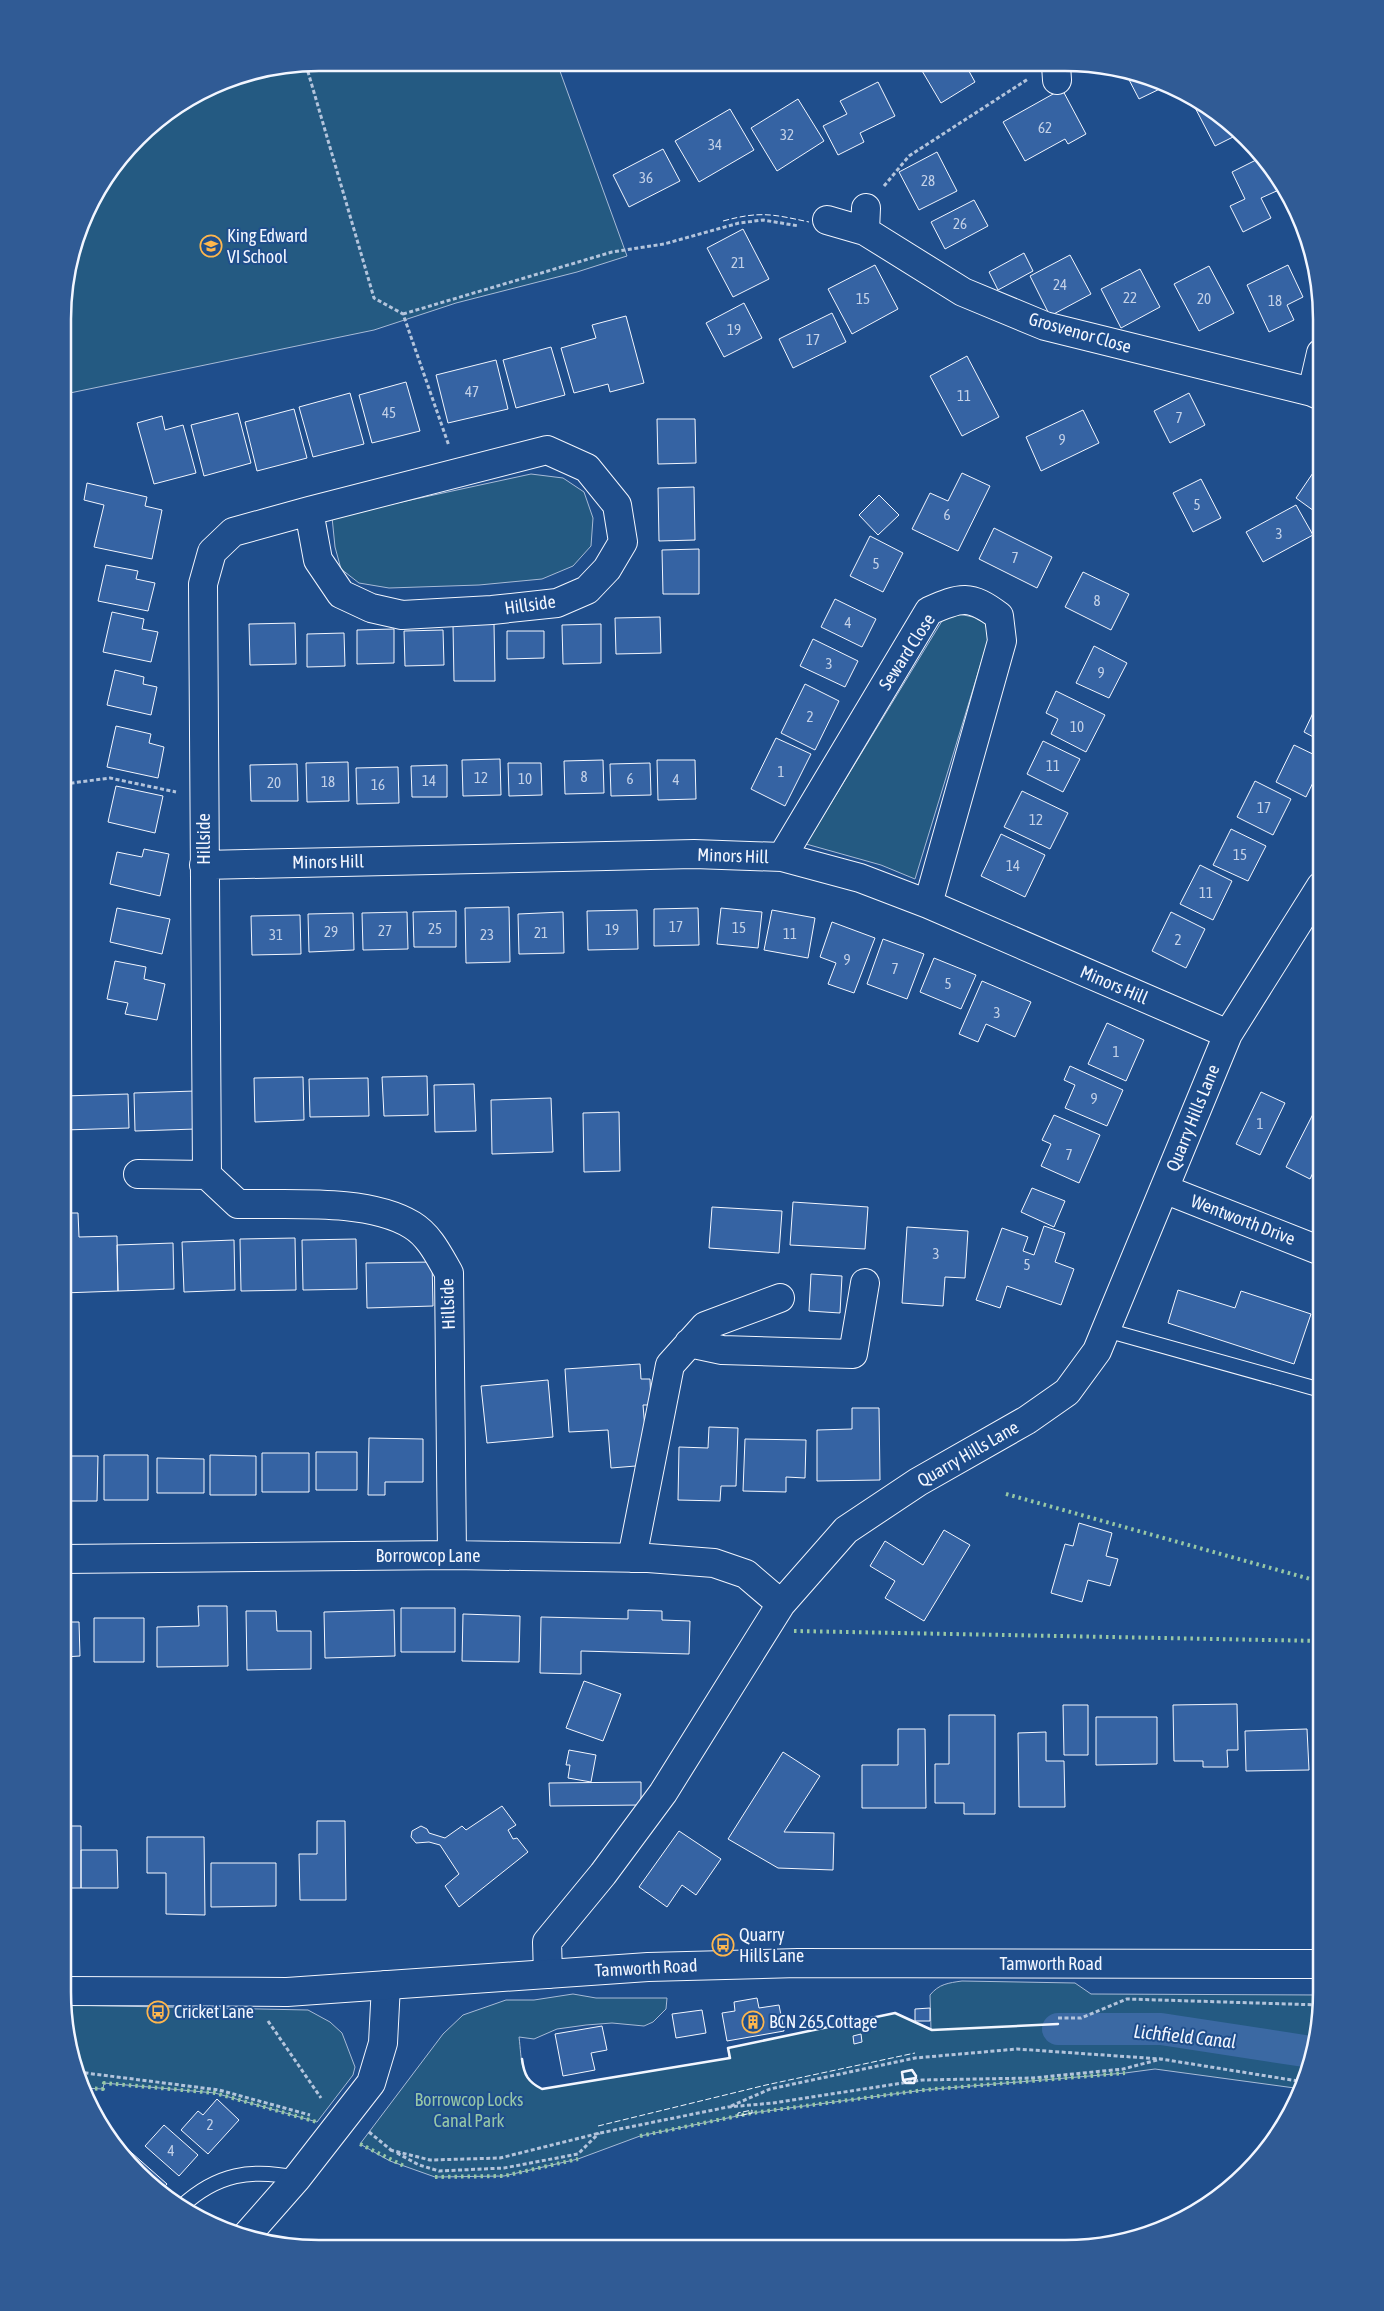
<svg xmlns="http://www.w3.org/2000/svg" width="1384" height="2311" font-family="'Asap Condensed',sans-serif">
	<rect width="100%" height="100%" fill="#1f4e8c"/>
	<path fill="#245a82" stroke="#a8bbd7" d="M320 63H557L627 256 577 272 456 303 374 330 65 394V286L89 206 150 126 221 82Z
		M531 474 563 478 584 492 593 518 591 546 573 566 542 579 479 585 389 588 359 583 341 569 335 547 332 517Z
		M954 613 973 617 985 623 989 637 915 879 881 865 806 844 942 621Z
		M962 1981 1075 1983 1091 1994 1321 1995V2009L1302 2089 1155 2069 1125 2073 924 2090 752 2113 640 2136 578 2159 504 2176 435 2177 390 2161 360 2144 443 2034 463 2015 506 2000H534L573 1994 596 1998H667L666 2009 653 2022 644 2026 612 2023 586 2025 557 2029 534 2039 519 2037C522 2060 519 2077 542 2089L729 2058 728 2048 895 2013 931 2030 930 1995C939 1984 948 1983 962 1981Z
		M65 2005 308 2010 330 2022 342 2033 355 2067 353 2075 317 2122 215 2093 104 2083 103 2089 82 2088Z"/>
	<g fill="none" stroke-linecap="round" stroke-linejoin="round">
		<path stroke="#3b69a3" stroke-width="32" d="M1058 2029H1161L1311 2052"/>
	</g>
	<path fill="#3563a3" stroke="#f2f6ff" d="M918 64H965L975 82 941 103Z
		M1125 72 1163 82 1168 85 1139 99Z
		M878 82 895 116 860 133 864 142 838 155 823 126 847 114 840 101Z
		M1062 89 1086 134 1068 144 1065 139 1025 161 1003 122Z
		M1190 98 1221 116 1239 134 1215 146Z
		M798 99 824 141 777 171 751 128Z
		M730 109 754 150 699 182 675 141Z
		M663 149 680 181 629 207 613 175Z
		M937 152 957 191 919 210 899 172Z
		M1262 157 1268 163 1281 189 1261 198 1271 218 1243 232 1230 206 1245 199 1232 172Z
		M974 200 988 226 945 249 931 222Z
		M743 229 769 279 733 297 707 248Z
		M1024 253 1033 271 998 290 989 272Z
		M1070 255 1091 294 1050 316 1030 276Z
		M875 265 898 309 852 334 828 289Z
		M1288 265 1303 297 1287 305 1294 320 1269 332 1247 285Z
		M1209 266 1234 313 1199 331 1174 284Z
		M1140 269 1160 307 1121 328 1101 289Z
		M744 303 762 338 724 357 706 323Z
		M832 313 846 342 793 368 779 339Z
		M626 316 644 383 610 392 608 384 574 393 561 348 596 338 592 325Z
		M551 347 565 395 516 408 503 360Z
		M967 356 999 417 962 436 930 376Z
		M496 360 508 409 448 423 436 375Z
		M406 382 420 431 372 443 359 395Z
		M350 393 364 444 313 457 299 407Z
		M1189 393 1205 425 1170 443 1154 411Z
		M294 409 307 458 257 471 245 422Z
		M1083 410 1099 443 1041 471 1026 437Z
		M238 413 251 463 204 476 191 425Z
		M162 416 165 430 183 425 196 473 154 484 137 423Z
		M657 419H695L696 463 658 464Z
		M1321 461V516L1296 498Z
		M962 473 990 486 958 551 912 529 930 493 948 501Z
		M1201 479 1221 518 1193 532 1173 493Z
		M87 483 147 497 145 506 162 510 152 559 94 547 104 505 84 500Z
		M694 487 695 540 659 541 658 488Z
		M879 495 899 515 878 535 859 515Z
		M1296 505 1313 535 1263 562 1246 532Z
		M994 528 1052 557 1037 588 979 559Z
		M870 536 903 553 883 592 850 576Z
		M699 549V594H663L662 550Z
		M106 565 138 571 136 579 155 583 148 611 98 601Z
		M1083 572 1129 594 1111 630 1065 607Z
		M835 599 876 619 862 647 821 627Z
		M112 612 144 619 142 629 158 632 151 662 103 652Z
		M660 617 661 653 616 654 615 618Z
		M295 623 296 664 250 665 249 624Z
		M494 624 495 681H454L453 625Z
		M601 624V663L563 664 562 625Z
		M394 629V663L357 664V630Z
		M443 630 444 665 405 666 404 631Z
		M507 631H544V658L507 659Z
		M344 633 345 666 307 667V634Z
		M813 639 858 661 845 687 800 666Z
		M1094 646 1127 663 1109 698 1076 683Z
		M115 670 144 677 143 684 157 687 151 715 107 705Z
		M805 684 839 701 815 750 781 733Z
		M1056 691 1105 715 1086 752 1051 734 1058 719 1046 713Z
		M1321 696V741L1304 732Z
		M116 726 151 734 149 743 164 747 158 778 107 767Z
		M776 738 811 754 785 806 751 789Z
		M1043 741 1080 759 1063 792 1027 774Z
		M1294 745 1321 758V766L1306 797 1276 782Z
		M500 759 501 795 463 796 462 760Z
		M603 760 604 793 565 794 564 761Z
		M657 760H695L696 799 658 800Z
		M348 762 349 801 307 802 306 763Z
		M508 763H541L542 795 509 796Z
		M650 763 651 795 611 796 610 764Z
		M297 764 298 801H251L250 765Z
		M447 765V797H412L411 766Z
		M398 767 399 803 357 804 356 768Z
		M1255 781 1291 799 1273 835 1237 817Z
		M116 786 163 796 155 833 108 822Z
		M1022 791 1068 813 1050 849 1004 827Z
		M1231 829 1266 846 1248 881 1213 865Z
		M1001 834 1045 855 1025 897 981 876Z
		M144 849 169 854 160 896 110 884 117 852 142 857Z
		M1200 865 1232 881 1213 920 1180 904Z
		M509 907 510 962 466 963 465 908Z
		M117 908 170 919 162 954 110 942Z
		M698 908 699 945 654 946V909Z
		M721 908 762 912 758 948 717 944Z
		M637 910 638 949 588 950 587 911Z
		M772 910 815 918 808 958 764 950Z
		M456 911V947H414L413 912Z
		M407 912 408 949 363 950 362 913Z
		M563 912 564 953 519 954 518 914Z
		M1171 912 1205 929 1186 968 1152 951Z
		M353 913 354 950 309 952 308 914Z
		M300 915 301 954 252 955 251 916Z
		M832 922 875 938 854 993 828 984 836 963 820 957Z
		M883 939 924 954 907 999 867 984Z
		M934 958 976 975 961 1009 920 992Z
		M115 961 146 967 144 979 165 984 157 1020 125 1014 128 1003 107 999Z
		M982 981 1031 1002 1015 1037 986 1024 978 1042 959 1034Z
		M1107 1023 1144 1040 1126 1081 1088 1064Z
		M1070 1066 1123 1090 1107 1126 1065 1108 1075 1085 1064 1080Z
		M427 1076 428 1115 384 1116 382 1077Z
		M303 1077 304 1120 255 1122 254 1078Z
		M368 1078 369 1116 310 1117 309 1079Z
		M474 1084 476 1131 435 1132 434 1085Z
		M195 1091 196 1129 135 1131 134 1093Z
		M1261 1092 1285 1103 1260 1155 1236 1144Z
		M128 1094 129 1128 64 1130V1096Z
		M551 1098 553 1152 492 1154 491 1100Z
		M619 1112 620 1171 584 1172 583 1113Z
		M1313 1114 1321 1118V1156L1310 1179 1286 1167Z
		M1054 1115 1100 1135 1079 1183 1041 1166 1051 1144 1042 1140Z
		M1032 1188 1065 1201 1054 1227 1021 1212Z
		M793 1202 868 1207 865 1249 790 1245Z
		M712 1207 782 1211 779 1253 709 1248Z
		M63 1213H78L79 1237 117 1236 118 1291 63 1293Z
		M1044 1226 1065 1233 1055 1262 1074 1269 1061 1305 1007 1286 1000 1308 976 1300 1002 1228 1028 1237 1023 1251 1034 1255Z
		M907 1227 968 1231 965 1278 945 1277 943 1306 902 1303Z
		M295 1238 296 1290 241 1291 240 1239Z
		M356 1239 357 1289 303 1290 302 1240Z
		M234 1240 235 1290 184 1292 182 1242Z
		M173 1243 174 1289 118 1291 117 1245Z
		M432 1262 433 1306 367 1308 366 1263Z
		M811 1274 842 1276 840 1313 809 1311Z
		M1178 1290 1235 1308 1241 1291 1311 1314 1294 1364 1168 1323Z
		M640 1364 641 1379H650L651 1405H643L648 1465 611 1468 608 1430 569 1432 565 1369Z
		M548 1380 553 1437 487 1443 481 1386Z
		M852 1408H879L880 1480 817 1481V1430L852 1429Z
		M709 1427 738 1428 736 1486H721L720 1501 678 1500 679 1447 708 1448Z
		M369 1438 423 1439V1482H385V1495H368Z
		M745 1439 806 1440 805 1478 786 1477V1492L743 1491Z
		M316 1452H357V1490H316Z
		M262 1453H309V1492H262Z
		M104 1455H148V1500H104Z
		M210 1455 256 1456V1495H210Z
		M63 1456H98L97 1501H63Z
		M157 1458 204 1459V1493H157Z
		M1079 1523 1112 1533 1106 1556 1118 1559 1110 1586 1088 1580 1082 1602 1051 1593 1065 1544 1073 1546Z
		M944 1530 970 1545 924 1621 885 1598 895 1581 870 1566 885 1541 923 1565Z
		M198 1606H227L228 1666 157 1667V1627L199 1626Z
		M401 1608H455V1652H401Z
		M394 1610 395 1656 325 1658 324 1612Z
		M628 1610 662 1611V1620L690 1621 689 1654 581 1651V1674L540 1673 541 1617 628 1619Z
		M246 1611H276L277 1631H311V1669L247 1670Z
		M463 1614 520 1616 519 1662 462 1661Z
		M94 1618H144V1662H94Z
		M63 1622H79L80 1656 63 1657Z
		M584 1681 621 1694 603 1741 566 1728Z
		M1237 1704 1238 1750H1227L1228 1767H1203V1761H1174L1173 1705Z
		M1063 1705H1088V1755H1064Z
		M1319 1710H1321L1320 1764Z
		M949 1715H995V1814H964V1803H935V1764H949Z
		M1096 1717H1157V1764L1096 1765Z
		M898 1729H925L926 1808H862V1765H898Z
		M1307 1729 1309 1770 1246 1771 1245 1731Z
		M1046 1732V1761H1064L1065 1807H1019L1018 1733Z
		M569 1750 596 1755 591 1782 568 1778 570 1765H566Z
		M783 1752 820 1776 784 1832 834 1833 833 1870 778 1868 728 1839Z
		M641 1782V1805L550 1806 549 1783Z
		M502 1806 516 1825 508 1830 513 1839 517 1838 528 1852 459 1907 445 1886 459 1874 440 1845 429 1842 416 1843 411 1837 412 1831 421 1826 427 1829 429 1833 445 1838 462 1826 466 1830Z
		M317 1821H345L346 1900H300L299 1854H317Z
		M63 1826H81V1888H63Z
		M679 1831 721 1859 696 1895 682 1885 667 1907 639 1887Z
		M147 1837H204L205 1915 166 1914V1873H147Z
		M81 1850H117L118 1888H81Z
		M211 1863H276V1906L211 1907Z
		M757 1998 759 2008 779 2005 784 2031 727 2041 722 2013 735 2011 734 2002Z
		M930 2008V2021H915V2009Z
		M702 2010 706 2033 676 2038 672 2014Z
		M602 2026 607 2050 591 2053 595 2070 563 2076 555 2034Z
		M861 2034 862 2042 854 2044 853 2036Z
		M217 2099 239 2120 208 2154 181 2130 198 2111 203 2115Z
		M164 2125 198 2155 179 2176 145 2146Z
		M124 2146 167 2184 160 2192 119 2151Z"/>
	<g fill="none" stroke-linecap="round" stroke-linejoin="round">
		<g stroke="#f2f6ff" stroke-width="16">
			<path id="service" d="M1106 1330 1321 1390
				M182 2206C217 2174 251 2168 297 2178"/>
		</g>
		<g stroke="#f2f6ff" stroke-width="30">
			<path id="minor" d="M1056 65 1057 80
				M827 220 865 231 866 208
				M865 231 963 292 1045 326 1312 392 1321 396
				M1312 392 1321 353
				M782 857 929 611C961 597 970 594 999 616L1002 641 928 904
				M204 865 694 854 782 857 860 878 928 904 1228 1034
				M138 1174 207 1175 238 1204C289 1205 368 1198 412 1225 430 1236 439 1256 449 1273L452 1555
				M207 1175 203 584 212 552 233 532 309 511 547 450 587 468 617 505 623 542 607 569 587 590 557 603 492 610 402 615 371 608 341 594 318 560 309 511
				M1164 1189 1321 1251
				M689 1343 722 1350 853 1354 865 1283
				M632 1558 670 1365 705 1326 780 1298
				M63 1559 452 1555 648 1558 714 1563 746 1574 781 1604
				M548 1974 547 1942 603 1874 663 1793 781 1604 846 1530 918 1482 1027 1420 1067 1392 1097 1351 1228 1034 1321 886"/>
		</g>
		<g stroke="#f2f6ff" stroke-width="30">
			<path id="tertiary" d="M246 2236 297 2178 371 2083 383 2043 386 1985"/>
		</g>
		<g stroke="#f2f6ff" stroke-width="30">
			<path id="primary" d="M63 1991 287 1992 648 1967 798 1963 1321 1964"/>
		</g>
		<path stroke="#b3c4dc" stroke-width="3" stroke-dasharray="4 2.5" stroke-linecap="butt" d="M306 65 374 298 403 314 449 446
			M884 186 909 156 1028 79
			M403 314 612 252 664 244 739 223 763 220 799 226
			M64 784 110 778 176 792
			M1058 2018H1081L1127 1999 1321 2005
			M268 2021 321 2098
			M78 2072 219 2090 310 2115
			M731 2106 770 2089 915 2058 1017 2049 1161 2059 1304 2082
			M369 2132 391 2150
			M390 2150 430 2160 500 2158 600 2133 728 2107 773 2103 922 2080 1033 2078 1123 2069 1161 2059
			M397 2153 419 2165 439 2171 504 2168 578 2154 599 2133"/>
		<use href="#service" stroke="#1f4e8c" stroke-width="14"/>
		<use href="#minor" stroke="#1f4e8c" stroke-width="28"/>
		<use href="#tertiary" stroke="#1f4e8c" stroke-width="28"/>
		<use href="#primary" stroke="#1f4e8c" stroke-width="28"/>
		<path stroke="#97c8a6" stroke-width="4" stroke-dasharray="2.5 4" stroke-linecap="butt" d="M1006 1494 1321 1582
			M794 1631 1321 1641
			M82 2088 103 2089 104 2083 215 2093 317 2122
			M640 2136 752 2113 924 2090 1125 2073
			M360 2144 406 2167
			M435 2177 504 2176 578 2159"/>
		<path stroke="#f2f6ff" stroke-width="1" stroke-dasharray="6 2.5" stroke-linecap="butt" d="M723 221C760 211 772 214 809 222
			M752 2110V2113L738 2116V2113Z
			M598 2126 766 2085 915 2053"/>
		<path stroke="#f2f6ff" stroke-width="2.5" d="M522 2059C524 2075 528 2082 542 2089L730 2058 728 2048 895 2013 932 2030 1058 2024
			M912 2070 916 2076 914 2083H906L903 2080 902 2072Z
			M903 2080 916 2078"/>
	</g>
	<defs>
		<g id="school-ring" transform="scale(1.125)"><circle r="9.5" fill="#1f4e8c" stroke="#ffb74d" stroke-width="1.5"/><path d="M0-5L7-2L0 1L-7-2ZM-4 1L0 2.5L4 1V4Q0 6-4 4Z" fill="#ffb74d"/></g>
		<g id="bus-ring" transform="scale(1.125)"><circle r="9.5" fill="#1f4e8c" stroke="#ffb74d" stroke-width="1.5"/><path d="M-5-6H5V4H4V6H2V4H-2V6H-4V4H-5ZM-3.5-4V0h7V-4ZM-3.5 1.2v1.5H-2V1.2ZM2 1.2v1.5H3.5V1.2Z" fill="#ffb74d"/></g>
		<g id="building-ring" transform="scale(1.125)"><circle r="9.5" fill="#1f4e8c" stroke="#ffb74d" stroke-width="1.5"/><path d="M-4-6H4V6H1V3H-1V6H-4ZM-2.5-4.3h1.7v1.8h-1.7ZM.8-4.3h1.7v1.8H.8ZM-2.5-1h1.7V.8h-1.7ZM.8-1h1.7V.8H.8Z" fill="#ffb74d"/></g>
	</defs>
	<g fill-rule="evenodd">
		<use href="#school-ring" x="211" y="246"/>
		<use href="#bus-ring" x="723" y="1945"/>
		<use href="#bus-ring" x="158" y="2012"/>
		<use href="#building-ring" x="753" y="2022"/>
	</g>
	<g text-anchor="middle" stroke-width="4" stroke-linejoin="round" paint-order="stroke">
		<g font-size="15" fill="#c3d1e8">
			<text x="1045" y="133">62</text>
			<text x="787" y="140">32</text>
			<text x="715" y="150">34</text>
			<text x="646" y="183">36</text>
			<text x="928" y="186">28</text>
			<text x="960" y="229">26</text>
			<text x="738" y="268">21</text>
			<text x="1060" y="290">24</text>
			<text x="1130" y="303">22</text>
			<text x="863" y="304">15</text>
			<text x="1204" y="304">20</text>
			<text x="1275" y="306">18</text>
			<text x="734" y="335">19</text>
			<text x="813" y="345">17</text>
			<text x="472" y="397">47</text>
			<text x="964" y="401">11</text>
			<text x="389" y="418">45</text>
			<text x="1179" y="423">7</text>
			<text x="1062" y="445">9</text>
			<text x="1197" y="510">5</text>
			<text x="947" y="520">6</text>
			<text x="1279" y="539">3</text>
			<text x="1015" y="563">7</text>
			<text x="876" y="569">5</text>
			<text x="1097" y="606">8</text>
			<text x="848" y="628">4</text>
			<text x="829" y="669">3</text>
			<text x="1101" y="678">9</text>
			<text x="810" y="722">2</text>
			<text x="1077" y="732">10</text>
			<text x="1053" y="771">11</text>
			<text x="781" y="777">1</text>
			<text x="584" y="782">8</text>
			<text x="481" y="783">12</text>
			<text x="525" y="784">10</text>
			<text x="630" y="784">6</text>
			<text x="676" y="785">4</text>
			<text x="429" y="786">14</text>
			<text x="328" y="787">18</text>
			<text x="274" y="788">20</text>
			<text x="378" y="790">16</text>
			<text x="1264" y="813">17</text>
			<text x="1036" y="825">12</text>
			<text x="1240" y="860">15</text>
			<text x="1013" y="871">14</text>
			<text x="1206" y="898">11</text>
			<text x="676" y="932">17</text>
			<text x="739" y="933">15</text>
			<text x="435" y="934">25</text>
			<text x="612" y="935">19</text>
			<text x="385" y="936">27</text>
			<text x="331" y="937">29</text>
			<text x="541" y="938">21</text>
			<text x="790" y="939">11</text>
			<text x="276" y="940">31</text>
			<text x="487" y="940">23</text>
			<text x="1178" y="945">2</text>
			<text x="847" y="965">9</text>
			<text x="895" y="974">7</text>
			<text x="948" y="989">5</text>
			<text x="997" y="1018">3</text>
			<text x="1116" y="1057">1</text>
			<text x="1094" y="1104">9</text>
			<text x="1260" y="1129">1</text>
			<text x="1069" y="1160">7</text>
			<text x="936" y="1259">3</text>
			<text x="1027" y="1270">5</text>
			<text x="210" y="2130">2</text>
			<text x="171" y="2156">4</text>
		</g>
		<g font-size="18" fill="#f2f6ff" stroke="#1f4e8c" text-anchor="start">
			<text x="227" y="242">King Edward<tspan x="227" dy="21">VI School</tspan></text>
			<text x="739" y="1941">Quarry<tspan x="739" dy="21">Hills Lane</tspan></text>
			<text x="174" y="2018">Cricket Lane</text>
			<text x="769" y="2028">BCN 265 Cottage</text>
		</g>
		<g font-size="18" fill="#f2f6ff" stroke="#1f4e8c">
			<text transform="translate(1080 333) rotate(16)" y="6">Grosvenor Close</text>
			<text transform="translate(530 605) rotate(-8)" y="6">Hillside</text>
			<text transform="translate(907 652) rotate(-57)" y="6">Seward Close</text>
			<text transform="translate(204 839) rotate(-90)" y="6">Hillside</text>
			<text transform="translate(733 856) rotate(2)" y="6">Minors Hill</text>
			<text transform="translate(328 862) rotate(-1)" y="6">Minors Hill</text>
			<text transform="translate(1114 985) rotate(23)" y="6">Minors Hill</text>
			<text transform="translate(1193 1118) rotate(-68)" y="6">Quarry Hills Lane</text>
			<text transform="translate(1243 1220) rotate(21)" y="6">Wentworth Drive</text>
			<text transform="translate(448 1304) rotate(-92)" y="6">Hillside</text>
			<text transform="translate(968 1454) rotate(-30)" y="6">Quarry Hills Lane</text>
			<text x="428" y="1562">Borrowcop Lane</text>
			<text x="1051" y="1970">Tamworth Road</text>
			<text transform="translate(646 1968) rotate(-3)" y="6">Tamworth Road</text>
		</g>
		<g font-size="18" fill="#97c8a6" stroke="#1f4e8c">
			<text x="469" y="2106">Borrowcop Locks<tspan x="469" dy="21">Canal Park</tspan></text>
		</g>
		<g font-size="19" font-style="italic" fill="#f2f6ff" stroke="#1f4e8c">
			<text transform="translate(1185 2036) rotate(6)" y="7">Lichfield Canal</text>
		</g>
	</g>
	<path d="M0 0H1384V2311H0ZM319 71H1065A248 248 0 0 1 1313 319V1992A248 248 0 0 1 1065 2240H319A248 248 0 0 1 71 1992V319A248 248 0 0 1 319 71Z" fill="#305b95" fill-rule="evenodd"/>
	<path fill="none" stroke="#f2f6ff" stroke-width="2.5" d="M319 71H1065A248 248 0 0 1 1313 319V1992A248 248 0 0 1 1065 2240H319A248 248 0 0 1 71 1992V319A248 248 0 0 1 319 71Z"/>
</svg>
